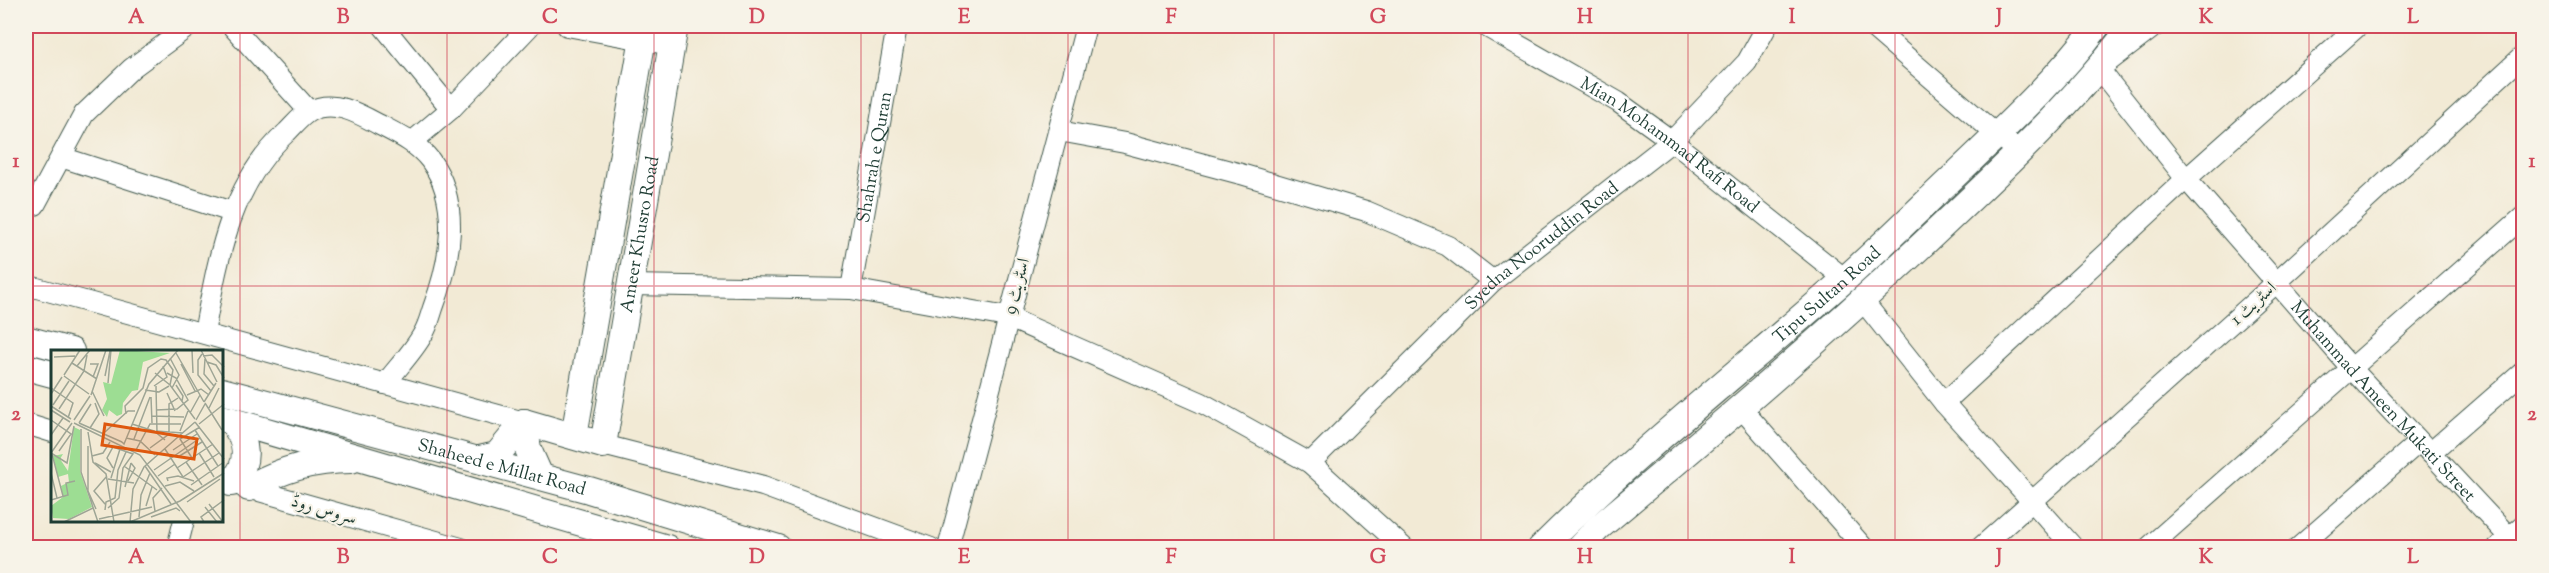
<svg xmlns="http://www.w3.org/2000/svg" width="2549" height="573" font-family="'Sorts Mill Goudy',Amiri,serif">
	<rect width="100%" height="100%" fill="#f7f3e8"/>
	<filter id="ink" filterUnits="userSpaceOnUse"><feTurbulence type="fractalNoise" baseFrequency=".0167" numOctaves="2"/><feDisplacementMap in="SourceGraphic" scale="12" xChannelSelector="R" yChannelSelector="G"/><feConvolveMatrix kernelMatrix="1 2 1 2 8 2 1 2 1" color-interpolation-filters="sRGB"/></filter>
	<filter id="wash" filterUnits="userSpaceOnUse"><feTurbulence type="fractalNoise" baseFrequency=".008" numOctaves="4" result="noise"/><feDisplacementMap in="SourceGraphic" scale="24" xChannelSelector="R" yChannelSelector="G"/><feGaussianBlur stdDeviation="1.35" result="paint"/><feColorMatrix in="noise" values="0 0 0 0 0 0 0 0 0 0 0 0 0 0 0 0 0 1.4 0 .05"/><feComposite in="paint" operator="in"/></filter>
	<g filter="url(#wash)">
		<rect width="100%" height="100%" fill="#f2ead5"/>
	</g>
	<g filter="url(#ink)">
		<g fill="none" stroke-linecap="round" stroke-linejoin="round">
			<g stroke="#3f574c" stroke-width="22">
				<g id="minor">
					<path d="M232 26 309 111"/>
					<path d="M383 26 451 109"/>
					<path d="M567 26 671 45"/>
					<path id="s1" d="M1485 26 1618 102 1672 141 1845 279"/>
					<path d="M1871 26 1997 135 2021 152"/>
					<path id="s2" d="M2155 26 2099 69 2186 179 2352 369 2509 537"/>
					<path d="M1059 131 1125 143 1241 174 1366 211 1448 246 1493 281"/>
					<path d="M412 142 451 109 530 26"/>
					<path d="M61 157 232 212"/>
					<path d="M35 205 84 114 132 68 189 26"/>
					<path d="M26 285 524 422"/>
					<path d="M629 285 851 289 1007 317 1202 403 1310 463 1404 548"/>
					<path id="s3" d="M851 289 897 26"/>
					<path d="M1863 301 1944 403 2074 548"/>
					<path d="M204 333C218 260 229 185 287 132 294 125 302 115 310 111 333 99 358 113 378 124 397 134 417 143 430 160 462 203 450 263 433 308 430 317 428 326 423 334 413 352 397 368 385 384"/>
					<path d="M1944 403 2186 179 2358 26"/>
					<path d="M1741 408 1864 548"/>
					<path d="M26 424 52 432"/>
					<path d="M603 445 763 486 931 548"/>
					<path d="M2430 453 2524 371"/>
					<path id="s4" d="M1310 463 1493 281 1672 141 1747 62 1767 26"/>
					<path d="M241 486 461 548"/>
					<path d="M177 548 184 520"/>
					<path d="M948 548 1086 26"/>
					<path d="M1980 548 2277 282 2524 55"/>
					<path d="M2148 548 2524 216"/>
					<path d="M2298 548 2419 442"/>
					<path d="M2497 548 2524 524"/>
				</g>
			</g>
			<g stroke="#3f574c" stroke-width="28">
				<g id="major">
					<path d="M26 339 71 351"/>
					<path d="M26 367 52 374"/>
					<path id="s5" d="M222 391 589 490 778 548"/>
					<path d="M222 418 667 548"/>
					<path d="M230 420C248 440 251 464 231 483"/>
					<path id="s6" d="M524 422 603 445 675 26"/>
					<path d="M524 422 528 449 540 476"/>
					<path d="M574 436 645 26"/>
					<path d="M480 459 497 455 524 422"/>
					<path d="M249 488C281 469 313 460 351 460"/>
					<path id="s7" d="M1541 548C1637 452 1743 369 1844 280 1880 248 1915 213 1950 180 2001 131 2055 82 2097 26"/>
					<path d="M1579 548 1598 528C1714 431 1829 333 1939 229 2007 165 2075 101 2132 26"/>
				</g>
			</g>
			<use href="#minor" stroke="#fff" stroke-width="20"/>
			<use href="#major" stroke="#fff" stroke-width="26"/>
		</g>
	</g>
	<path fill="none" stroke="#d1495b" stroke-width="1.5" stroke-opacity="0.55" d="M240 26V548M447 26V548M654 26V548M861 26V548M1068 26V548M1274 26V548M1481 26V548M1688 26V548M1895 26V548M2102 26V548M2309 26V548M26 286H2524"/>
	<g text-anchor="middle" stroke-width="4.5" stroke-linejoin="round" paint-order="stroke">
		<g font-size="18" fill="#1f3d34" stroke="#f7f3e8">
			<text dy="6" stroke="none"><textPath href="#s1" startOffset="220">Mian Mohammad Rafi Road</textPath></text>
			<text dy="6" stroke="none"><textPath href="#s3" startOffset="134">Shahrah e Quran</textPath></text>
			<text dy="6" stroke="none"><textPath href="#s6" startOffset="296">Ameer Khusro Road</textPath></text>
			<text dy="6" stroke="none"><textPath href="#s4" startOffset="318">Syedna Nooruddin Road</textPath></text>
			<text transform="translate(1016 286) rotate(-75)" y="6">اسٹریٹ 9</text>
			<text dy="6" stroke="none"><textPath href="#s7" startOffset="382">Tipu Sultan Road</textPath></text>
			<text transform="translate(2253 303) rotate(-42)" y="6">اسٹریٹ 1</text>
			<text dy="6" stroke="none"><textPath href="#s2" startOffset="508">Muhammad Ameen Mukati Street</textPath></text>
			<text dy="6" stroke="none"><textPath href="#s5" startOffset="290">Shaheed e Millat Road</textPath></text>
			<text transform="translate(324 509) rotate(16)" y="6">سروس روڈ</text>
		</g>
	</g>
	<g transform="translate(51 350)">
		<rect width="172" height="172" fill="#f2ead5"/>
		<path d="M69 0 119 3 92 12 87 40 81 41 72 53 71 64 66 66 58 60 56 67 51 60 56 49 52 32 60 34ZM23 77 29 80V121L41 157 18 169 2 168 0 156 12 147 10 136 18 132 17 124 7 127 2 106 12 104 9 109 17 121Z" fill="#9ddd93"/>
		<path fill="none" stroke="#9ea595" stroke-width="1.5" d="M141 0 142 23M150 0 166 32M125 3 153 52M151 4 147 10V25L160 41M152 6 161 5 173 17M3 7 24 6M119 8 128 25 121 38M154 9 153 24 163 36M156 12 165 15 173 28M21 13 46 29M39 14H47L42 27M130 14 144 41M26 16 39 0M104 23 119 35 144 69M13 25 29 0M13 26 38 44M54 26 59 1M57 33 60 0M125 35 132 46 131 51M103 36 116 27 112 16M105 36 106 83M0 38 22 53 17 68M94 40 108 42 118 36M41 41 53 66M116 43 124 61M0 44 11 27M40 45 55 0M136 45 150 39 158 45M100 47 101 73M153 52 165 33M154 53 171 80M2 55 18 31M0 56 20 69M158 58 168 38M8 59 33 21 36 5M0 60 19 72M105 60 126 59 137 50 125 28 116 23M139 63 149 45M75 64 74 56 92 38 97 18 110 9 115 10 122 20 119 35M101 66 133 67M0 70 20 84 8 101M23 70 39 46M145 70 154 54M144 72 173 109M23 73 89 105 140 172M28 73 71 92M28 73 40 54M81 74 103 81 114 90M148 74 173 54M39 78 48 64 44 53M30 79V122L47 172M144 80 167 116M105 81 132 83M129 81 137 61M37 82 42 112 55 124 63 172M54 82 77 61H84M0 85 12 68M75 88 89 91 104 105M83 89 99 47M71 92 73 94 98 34 127 0M37 96V141L45 159M99 98 118 84V54L127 48M114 99 132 127 168 103M85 100 99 74H130M122 100 146 84M0 103 16 113 23 76M0 103 21 73M148 103 163 127M1 104 12 146M41 106 52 103 59 92M127 107 151 92M141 108 129 89 149 77M135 112 151 135M44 113 60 122M73 116 106 140M94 116 120 154M126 118 162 94M103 120 149 88M0 123 6 148M107 126 124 114M60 128 69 99M57 129 83 133M77 131 84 118 80 113M117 131 116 128 127 126 143 131M140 135 173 112M114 136 129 132 143 141M74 137 80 113M0 150 17 145 15 133 24 131M136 152 169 129M54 154 43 141 56 126M158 154 172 172M95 156 101 137M154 157 166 172M57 158 68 148 72 118 82 104 62 97 56 108 62 118M54 160 55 152 64 148 67 120 75 102M104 161 102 148 111 138M88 167 90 145 99 123M100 167 125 158 129 161M48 169 101 157M13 172 42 158M79 172 82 139 93 117 144 72M79 172 129 151 173 123M153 172 150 167 173 150"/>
		<path fill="#de580e" fill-opacity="0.15" stroke="#de580e" stroke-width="3" d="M54 74 146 89 143 109 51 95Z"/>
		<rect width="172" height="172" fill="none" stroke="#1f3d34" stroke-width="3"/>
	</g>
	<rect width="2549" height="573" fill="none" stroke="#f7f3e8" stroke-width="66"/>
	<rect x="33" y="33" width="2483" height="507" fill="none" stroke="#d1495b" stroke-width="2"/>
	<g font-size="20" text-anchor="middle" font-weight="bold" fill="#d1495b">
		<text x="136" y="23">A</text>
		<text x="343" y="23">B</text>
		<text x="550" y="23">C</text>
		<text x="757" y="23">D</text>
		<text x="964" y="23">E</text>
		<text x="1171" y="23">F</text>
		<text x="1378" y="23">G</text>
		<text x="1585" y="23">H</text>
		<text x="1792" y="23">I</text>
		<text x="1999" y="23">J</text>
		<text x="2206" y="23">K</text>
		<text x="2413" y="23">L</text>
		<text x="16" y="167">1</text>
		<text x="2532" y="167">1</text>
		<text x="16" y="420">2</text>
		<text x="2532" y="420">2</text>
		<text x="136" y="563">A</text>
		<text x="343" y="563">B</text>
		<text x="550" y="563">C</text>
		<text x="757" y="563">D</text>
		<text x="964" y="563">E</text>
		<text x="1171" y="563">F</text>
		<text x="1378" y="563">G</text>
		<text x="1585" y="563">H</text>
		<text x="1792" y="563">I</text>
		<text x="1999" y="563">J</text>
		<text x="2206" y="563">K</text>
		<text x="2413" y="563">L</text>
	</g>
</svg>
